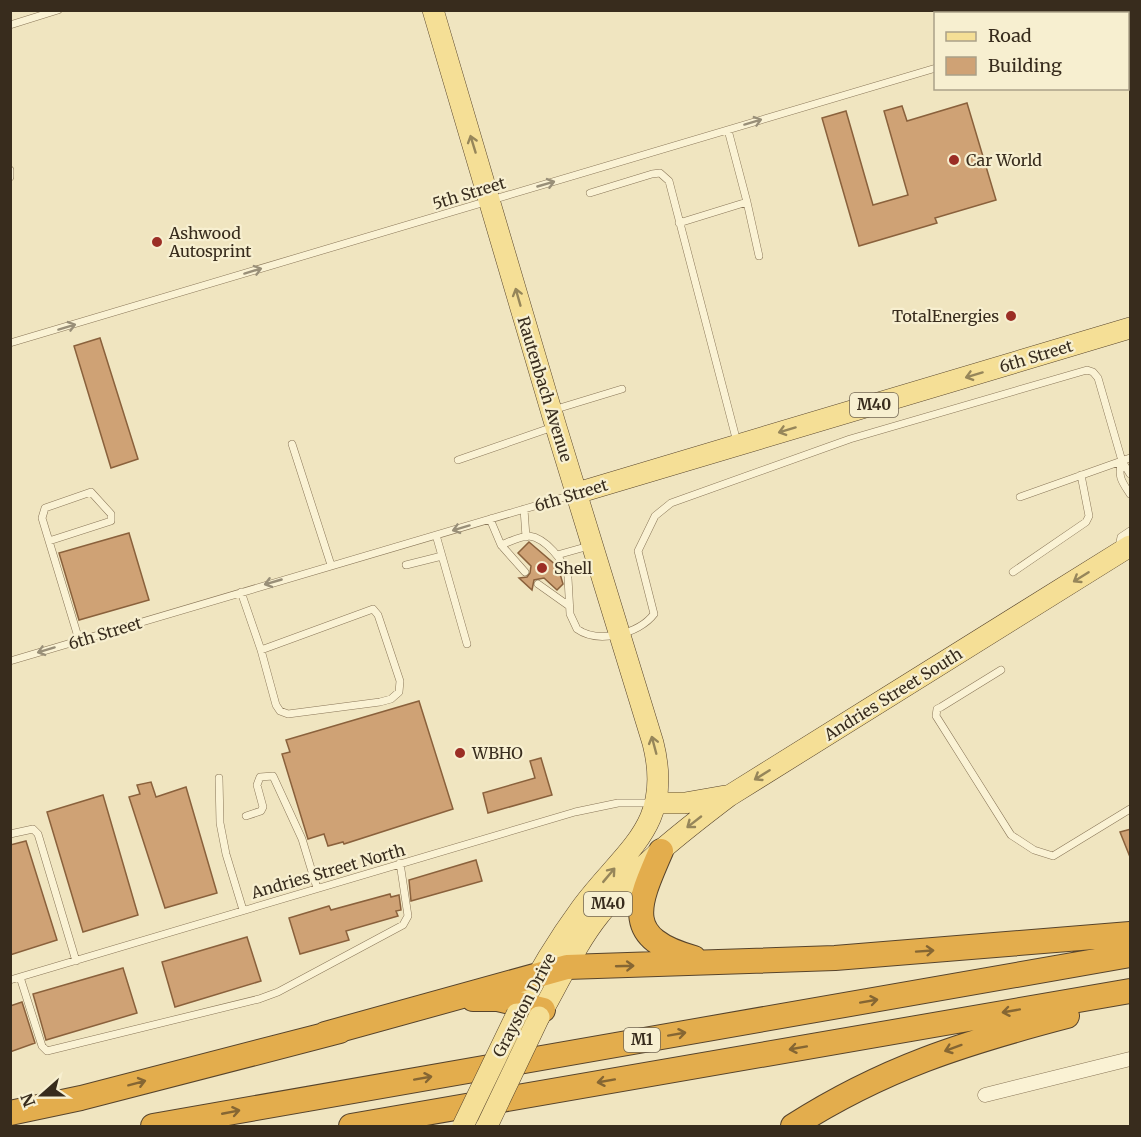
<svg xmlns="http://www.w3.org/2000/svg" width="1141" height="1137" font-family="Merriweather,serif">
	<rect width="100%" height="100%" fill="#f0e5c0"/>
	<path fill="#cfa275" stroke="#8a613c" stroke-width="1.5" d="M967 103 996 200 935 218 937 223 859 246 822 118 846 111 873 205 908 195 884 111 902 106 907 121Z
		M100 338 138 459 111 468 74 346Z
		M129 533 149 600 79 620 59 553Z
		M529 542 558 567 563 584 557 590 544 578 534 580 532 590 519 578 527 577 530 573 531 566 518 553Z
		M419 701 453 809 344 844 343 842 328 846 324 834 308 839 282 754 290 752 286 740Z
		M541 758 552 795 488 813 483 793 535 778 530 761Z
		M151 782 156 797 186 787 217 893 165 908 129 797 140 794 137 785Z
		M103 795 138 915 83 932 47 812Z
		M1131 829V857H1130L1120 832Z
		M26 841 57 940 10 955V845Z
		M476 860 482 881 411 901 409 880Z
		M390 894 391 897 399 895 401 910 396 911 398 916 346 931 349 940 300 954 289 918 329 906 331 910Z
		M247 937 261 981 175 1007 162 962Z
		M123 968 137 1013 46 1040 33 994Z
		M22 1002 35 1043 10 1052V1006Z"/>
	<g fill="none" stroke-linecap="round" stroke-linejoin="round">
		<g stroke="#897658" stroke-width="8">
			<path id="service" d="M1118 14 1128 10
				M10 25 58 10
				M10 170V177
				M590 193 652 174 660 173 669 181 737 442
				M747 202 759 256
				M679 223 747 202 728 130
				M10 343 936 68
				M553 410 622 389
				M292 444 331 565
				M458 460 553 427
				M1122 461C1117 476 1122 482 1130 494
				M1020 497 1130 458
				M524 509 526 537
				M490 519 501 545 525 572
				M436 535 467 644
				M49 541 111 521V514L91 492 45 508 42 518 79 640
				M501 545C509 542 521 536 529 536 546 538 564 561 568 576
				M1119 547 1121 537 1130 531
				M557 555 589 546
				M406 565 442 556
				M1013 572 1086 522 1089 516 1081 475
				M568 578 570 614 577 629C598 644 639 634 654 614L638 551 655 516 671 503 850 439 1087 370 1093 372 1098 378 1122 461 1130 474
				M538 584 569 606
				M241 592 261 650 373 609 378 615 400 681 399 692 391 699 380 702 288 714 280 711 276 705 261 650
				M10 661 575 494
				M1001 670 941 707 937 709 936 716 1011 835 1034 850 1053 856 1130 809
				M219 778 220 823 226 854 243 910
				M246 816 261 811 263 807 257 785 260 777 273 776 302 839 317 888
				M10 834 33 829 38 834 76 961
				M20 977 42 1046 47 1051 259 999 278 992 403 925 408 916 400 863
				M10 980 575 812 618 803H651"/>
		</g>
		<g stroke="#897658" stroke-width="15">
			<path id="minor" d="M985 1095 1130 1059"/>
		</g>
		<g stroke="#57442c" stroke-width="22">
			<path id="primary" d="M433 10 556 427 653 743C674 826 625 849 582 907 557 941 536 976 517 1014
				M577 493 1130 328
				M657 803H685L725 796
				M539 1017C559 983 575 945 600 914 636 867 683 831 729 796L1130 546"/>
		</g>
		<g stroke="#57442c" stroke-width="26">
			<path id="motorway" d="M661 851C637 906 622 938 694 958
				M473 999H498L543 1010
				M325 1034 567 967 835 958 1130 934
				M10 1113 81 1098 340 1031
				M153 1126 1130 955
				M351 1126 1130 991
				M793 1126C884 1068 964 1043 1067 1016"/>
		</g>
		<use href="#service" stroke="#faf2d4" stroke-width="7"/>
		<use href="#minor" stroke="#faf2d4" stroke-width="14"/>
		<use href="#primary" stroke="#f5df96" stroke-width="21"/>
		<use href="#motorway" stroke="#e3ad4d" stroke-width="24"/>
		<g stroke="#57442c" stroke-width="22" stroke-linecap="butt">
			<path id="primary-bridge" d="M463 1126 517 1014
				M487 1126 539 1017"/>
		</g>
		<use href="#primary-bridge" stroke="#f5df96" stroke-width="21"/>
	</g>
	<defs><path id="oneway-shaft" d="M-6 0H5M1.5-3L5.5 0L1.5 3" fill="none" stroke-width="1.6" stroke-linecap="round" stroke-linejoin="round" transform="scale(1.5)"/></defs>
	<g stroke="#998f78">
		<use href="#oneway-shaft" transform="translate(753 122) rotate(-17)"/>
		<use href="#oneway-shaft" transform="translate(546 184) rotate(-16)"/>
		<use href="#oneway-shaft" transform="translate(253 271) rotate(-17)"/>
		<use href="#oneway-shaft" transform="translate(67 327) rotate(-17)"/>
		<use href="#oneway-shaft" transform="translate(461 528) rotate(163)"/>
		<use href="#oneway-shaft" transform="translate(273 582) rotate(164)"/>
		<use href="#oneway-shaft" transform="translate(46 650) rotate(163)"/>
	</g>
	<g stroke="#96865a">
		<use href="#oneway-shaft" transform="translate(473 144) rotate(-107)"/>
		<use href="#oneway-shaft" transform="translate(518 297) rotate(-106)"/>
		<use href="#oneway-shaft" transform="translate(974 375) rotate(163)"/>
		<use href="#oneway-shaft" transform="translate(787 430) rotate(163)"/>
		<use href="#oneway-shaft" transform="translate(1081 577) rotate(148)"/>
		<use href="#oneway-shaft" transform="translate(654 745) rotate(-105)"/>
		<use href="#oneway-shaft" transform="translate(762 775) rotate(148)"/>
		<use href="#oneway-shaft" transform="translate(694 822) rotate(142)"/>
		<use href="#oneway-shaft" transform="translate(609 875) rotate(-50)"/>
	</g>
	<g stroke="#856633">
		<use href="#oneway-shaft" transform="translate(925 951) rotate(-4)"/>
		<use href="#oneway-shaft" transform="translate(625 966) rotate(-2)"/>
		<use href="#oneway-shaft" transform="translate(869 1001) rotate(-10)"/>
		<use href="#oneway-shaft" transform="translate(1011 1011) rotate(170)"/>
		<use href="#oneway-shaft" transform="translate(677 1034) rotate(-10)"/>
		<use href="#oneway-shaft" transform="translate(798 1048) rotate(170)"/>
		<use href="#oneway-shaft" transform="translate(953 1048) rotate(160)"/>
		<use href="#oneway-shaft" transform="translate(423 1078) rotate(-10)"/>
		<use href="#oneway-shaft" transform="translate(606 1081) rotate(170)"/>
		<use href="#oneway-shaft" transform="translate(137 1083) rotate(-15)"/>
		<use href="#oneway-shaft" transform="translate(231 1112) rotate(-11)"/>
	</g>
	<g fill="#9b2e25" stroke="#f7efd0" stroke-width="2">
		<circle cx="954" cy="160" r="6"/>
		<circle cx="157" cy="242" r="6"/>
		<circle cx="1011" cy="316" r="6"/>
		<circle cx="542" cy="568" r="6"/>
		<circle cx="460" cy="753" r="6"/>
	</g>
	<g text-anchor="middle" stroke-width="4.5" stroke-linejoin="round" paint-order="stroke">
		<g fill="#f7efd0" stroke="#716653" stroke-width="1.5">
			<rect x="850" y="393" width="48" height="24" rx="4.5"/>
			<rect x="584" y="892" width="48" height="24" rx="4.5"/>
			<rect x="624" y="1028" width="36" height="24" rx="4.5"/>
		</g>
		<g font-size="15" font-weight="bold" fill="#382c1d">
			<text x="874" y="410">M40</text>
			<text x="608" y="909">M40</text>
			<text x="642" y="1045">M1</text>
		</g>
		<g font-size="16" fill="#382c1d" stroke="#f7efd0" text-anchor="start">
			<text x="966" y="166">Car World</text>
			<text x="169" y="239">Ashwood<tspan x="169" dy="18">Autosprint</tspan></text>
			<text x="999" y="322" text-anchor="end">TotalEnergies</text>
			<text x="554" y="574">Shell</text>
			<text x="472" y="759">WBHO</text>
		</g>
		<g font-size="16" fill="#382c1d" stroke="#f7efd0">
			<text transform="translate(469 193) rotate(-17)" y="6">5th Street</text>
			<text transform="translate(1036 356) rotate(-17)" y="6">6th Street</text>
			<text transform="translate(545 389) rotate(73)" y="6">Rautenbach Avenue</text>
			<text transform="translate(571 495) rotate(-17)" y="6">6th Street</text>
			<text transform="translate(105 633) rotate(-17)" y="6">6th Street</text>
			<text transform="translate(893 694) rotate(-32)" y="6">Andries Street South</text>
			<text transform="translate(328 871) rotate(-16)" y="6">Andries Street North</text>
			<text transform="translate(524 1005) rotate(-62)" y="6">Grayston Drive</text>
		</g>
	</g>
	<rect width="1141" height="1137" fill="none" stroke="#382c1d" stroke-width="24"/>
	<rect x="934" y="12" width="195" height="78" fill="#f7efd0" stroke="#aba188" stroke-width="1.5"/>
	<rect x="946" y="32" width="30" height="9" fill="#f5df96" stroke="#aba188" stroke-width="1.5"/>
	<text x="988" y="42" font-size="18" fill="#382c1d">Road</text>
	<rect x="946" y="57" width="30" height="18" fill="#cfa275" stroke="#aba188" stroke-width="1.5"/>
	<text x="988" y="72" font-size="18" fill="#382c1d">Building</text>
	<g transform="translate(42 1095) rotate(249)" stroke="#f7efd0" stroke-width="4.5" paint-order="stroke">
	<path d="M0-4.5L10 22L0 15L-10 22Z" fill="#382c1d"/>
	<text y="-9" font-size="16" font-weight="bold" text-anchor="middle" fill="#382c1d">N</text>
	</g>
</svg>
